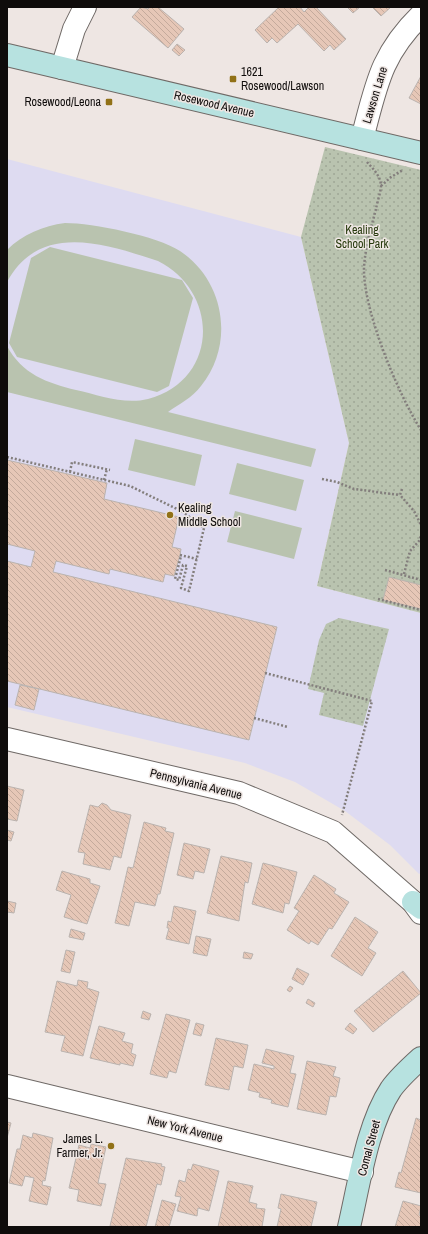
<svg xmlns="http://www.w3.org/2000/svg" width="428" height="1234" font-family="'Archivo Narrow',sans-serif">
	<defs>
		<pattern id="park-dots" width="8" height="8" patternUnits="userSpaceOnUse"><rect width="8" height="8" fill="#b9c3af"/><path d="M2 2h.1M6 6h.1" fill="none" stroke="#9ea695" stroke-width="1.8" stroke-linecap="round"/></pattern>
		<pattern id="building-back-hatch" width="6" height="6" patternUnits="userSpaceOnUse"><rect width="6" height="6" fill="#e6c7b7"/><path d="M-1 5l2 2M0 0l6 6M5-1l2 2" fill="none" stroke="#c4aa9c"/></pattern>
	</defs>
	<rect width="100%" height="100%" fill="#eee6e3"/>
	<path fill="#dedbf1" d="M7 159 301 237 349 443 317 586 421 613V873L419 874 390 845 345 811 295 782 245 763 7 707Z"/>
	<path fill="#b9c3af" d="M65 223C93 223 157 236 180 251 225 281 235 344 201 386 192 398 179 404 168 412L316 449 311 467 7 392V346C22 374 47 383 76 390 99 395 124 405 148 399 218 381 221 293 158 261 106 244 40 221 7 282V250C23 234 43 226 65 223Z
		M50 247 182 280 193 298 169 386 157 392 17 357 9 343 31 258Z
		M135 439 202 455 195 486 128 470Z
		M237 463 304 480 296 511 229 494Z
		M235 511 302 528 294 559 227 542Z"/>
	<path fill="url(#park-dots)" d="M325 147 421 170V613L317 586 349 443 301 237Z
		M339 618 389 629 363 726 319 715 324 693 308 689 319 640 326 624Z"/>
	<path fill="url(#building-back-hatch)" stroke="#bab3af" d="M141 7 148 9 150 7H158L184 29 168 48 132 17Z
		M279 7H300L304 12 309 7H316L346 39 334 50 330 45 324 51 298 24 277 43 272 38 267 43 255 30Z
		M347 7H360L353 13Z
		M372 7H391L381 16Z
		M177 44 185 50 179 56 172 50Z
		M421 76V104L409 98Z
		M7 460 107 483 104 499 179 517 172 547 181 549 180 555 174 576 165 574 163 582 110 569 109 574 56 561 53 572 277 627 249 740 7 681V561L31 567 35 551 7 544Z
		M389 577 421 585V609L383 600Z
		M20 685 39 689 34 710 15 705Z
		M7 786 24 790 17 821 7 819Z
		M102 803 107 805 111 810 131 815 121 858 114 856 110 870 83 864 85 853 78 852 90 805 98 807Z
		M144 822 166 828 165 831 174 833 160 894H158L155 906 135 902 129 926 115 923 128 867 133 868Z
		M7 830 14 832 11 841 7 840Z
		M184 843 210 849 204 873 195 871 193 879 177 875Z
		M221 856 252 863 248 883 245 882 239 921 207 913Z
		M263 863 297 872 289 904 285 903 283 913 252 904Z
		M62 871 90 879V883L100 886 87 924 64 917 71 895 56 890Z
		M314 875 336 889 334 893 349 902 332 929 329 928 318 945 311 941 309 944 287 930 299 911 294 908Z
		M7 901 16 903 14 913 7 912Z
		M174 906 196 911 189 944 166 939 169 928H167L168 921 171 922Z
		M355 917 378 932 368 948 376 953 362 976 331 956Z
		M71 929 85 933 83 940 69 937Z
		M196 936 211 939 207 956 193 953Z
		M66 950 75 952 70 973 61 971Z
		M244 952 253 954 251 959 243 958Z
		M297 968 309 974 303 985 292 979Z
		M403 971 421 993 373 1032 354 1011Z
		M78 980 88 982 87 988 99 992 83 1056 61 1051 65 1036 45 1032 57 981 77 986Z
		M290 986 293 988 290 992 287 990Z
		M308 999 315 1003 313 1007 306 1003Z
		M143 1011 151 1014 149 1020 141 1018Z
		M166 1014 190 1020 176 1073 169 1071 167 1078 150 1074Z
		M196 1023 204 1025 201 1036 193 1034Z
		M350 1023 357 1029 353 1034 345 1029Z
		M99 1026 125 1033 122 1041 133 1044 131 1053 136 1055 133 1066 120 1063V1065L90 1058Z
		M216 1038 248 1045 243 1068 234 1066 229 1090 205 1085Z
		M266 1049 294 1056 290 1073 296 1074 288 1107 271 1103 272 1100 259 1097 260 1093 248 1090 254 1064 274 1069V1066L262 1063Z
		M307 1061 336 1067 333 1076 340 1078 336 1097 330 1096 326 1115 297 1109Z
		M416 1118 421 1120V1193L395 1187 399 1172 401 1173Z
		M7 1122 11 1123 7 1138Z
		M33 1133 53 1138 45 1181 43 1180 42 1185 51 1187 47 1205 29 1201 34 1178 25 1176 22 1186 9 1183 17 1149H20L23 1135 32 1138Z
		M91 1144 106 1147 98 1183 106 1184 101 1206 77 1201 79 1190 69 1188 79 1145 90 1148Z
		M126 1158 162 1164 161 1166 165 1167 161 1185 157 1184 146 1227 110 1226Z
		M193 1164 219 1171 209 1211 198 1208 197 1216 177 1211 181 1197 175 1196 179 1180 185 1182 188 1169 191 1170Z
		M228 1181 253 1186 249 1202 257 1204 256 1208 265 1209 262 1227H218Z
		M281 1194 317 1202 311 1227H277L281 1209 278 1208Z
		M162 1200 176 1204 169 1227H155Z
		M403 1201 421 1206 419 1215 421 1216V1227H395Z"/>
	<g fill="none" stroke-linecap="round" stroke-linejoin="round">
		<g stroke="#6f6966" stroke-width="24">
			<path id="street" d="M62 68 74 29 85 7
				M362 139C376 87 380 55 421 15
				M7 739 239 793 333 832 413 902 421 913
				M7 1086 362 1172"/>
		</g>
		<g stroke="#6f6966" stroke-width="24">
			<path id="secondary" d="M7 55 421 153
				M413 902 421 908
				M349 1227C359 1185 367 1125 391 1089 399 1078 411 1067 421 1058"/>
		</g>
		<path stroke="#837e7c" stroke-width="2.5" stroke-dasharray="2 2" stroke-linecap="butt" d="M367 162C373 169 380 175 381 185 381 192 377 202 376 209 371 228 365 248 364 268 363 310 398 394 421 430
			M381 186 391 177 403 170
			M7 457 130 486 183 512 204 528 189 591 181 588 187 566 183 565 179 580 175 579 181 556
			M70 472 72 462 110 470
			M322 479 337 482 354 489 400 495
			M104 480 107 469
			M402 489 400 495 414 511 421 525
			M180 555 197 559
			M385 570 421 580
			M404 574 410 551 419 541 421 536
			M378 599 421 610
			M265 673 372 701 342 815
			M254 718 288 727"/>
		<use href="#street" stroke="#fff" stroke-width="22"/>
		<use href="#secondary" stroke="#b7e2e0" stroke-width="22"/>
	</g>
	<g fill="#917117" stroke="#eee6e3" stroke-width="1.5">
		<rect x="229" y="75" width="8" height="8" rx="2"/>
		<rect x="105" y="98" width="8" height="8" rx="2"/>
		<circle cx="170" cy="515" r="4"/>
		<circle cx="111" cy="1146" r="4"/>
	</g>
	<g text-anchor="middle" stroke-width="3" stroke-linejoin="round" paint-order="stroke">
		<g font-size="12" fill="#0f0c0b" stroke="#eee6e3" text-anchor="start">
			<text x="241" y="76">1621<tspan x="241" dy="14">Rosewood/Lawson</tspan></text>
			<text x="101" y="106" text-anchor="end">Rosewood/Leona</text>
			<text x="178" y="512">Kealing<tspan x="178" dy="14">Middle School</tspan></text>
			<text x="103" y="1143" text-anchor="end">James L.<tspan x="103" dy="14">Farmer, Jr.</tspan></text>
		</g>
		<g font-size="12" fill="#0f0c0b" stroke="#eee6e3">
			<text transform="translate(375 95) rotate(-73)" y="4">Lawson Lane</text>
			<text transform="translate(214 104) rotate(13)" y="4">Rosewood Avenue</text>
			<text transform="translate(196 784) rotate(14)" y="4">Pennsylvania Avenue</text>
			<text transform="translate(185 1129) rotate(14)" y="4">New York Avenue</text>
			<text transform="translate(369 1148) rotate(-75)" y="4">Comal Street</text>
		</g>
		<g font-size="12" fill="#26390c" stroke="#eee6e3">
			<text x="362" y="234">Kealing<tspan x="362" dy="14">School Park</tspan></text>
		</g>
	</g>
	<rect width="428" height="1234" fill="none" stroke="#0f0c0b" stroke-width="16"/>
</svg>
